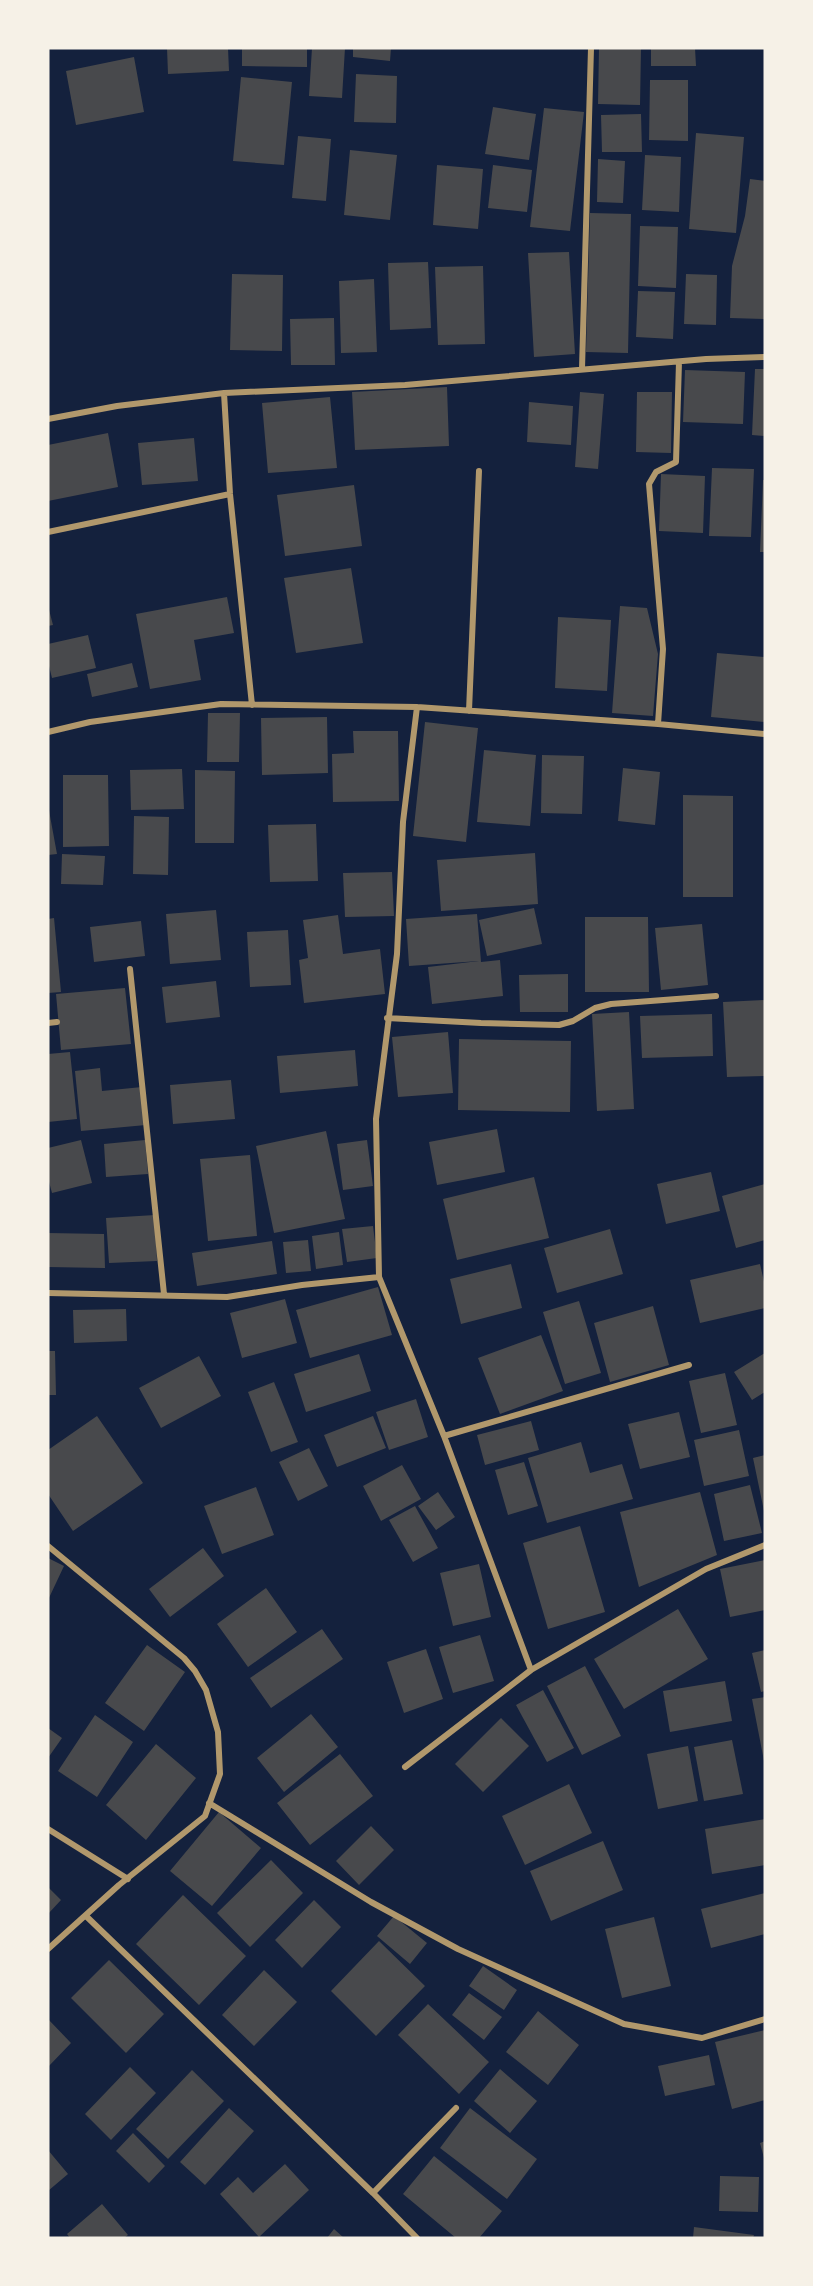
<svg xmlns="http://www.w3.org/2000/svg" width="813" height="2286" font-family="'IBM Plex Sans',sans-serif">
	<rect width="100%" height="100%" fill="#14213d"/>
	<path fill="#48494c" d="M167 48H228L229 71 168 74Z
		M242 48H307V67L242 66Z
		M312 48H345L342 98 309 96Z
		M353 48H391L390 61 353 57Z
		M599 48H641L640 105 598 104Z
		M651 48H695L696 66H651Z
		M134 57 144 112 76 125 66 71Z
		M356 74 397 76 396 123 354 122Z
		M241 77 292 82 284 165 233 161Z
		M650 80H688V141L649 140Z
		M493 107 536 114 529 160 485 154Z
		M544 108 584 112 570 231 530 227Z
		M641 114 642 152H602L601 115Z
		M696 133 744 137 736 233 689 229Z
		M298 136 331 139 326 201 292 198Z
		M350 150 397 155 390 220 344 215Z
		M645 155 681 157 679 212 642 210Z
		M598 159 625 161 623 203 597 202Z
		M437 165 483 169 478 229 433 225Z
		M493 165 532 170 527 212 488 208Z
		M750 179 765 181V319L730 318 732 266 745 216Z
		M590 213 631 214 628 353 586 352Z
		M640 226 678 227 676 288 638 286Z
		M569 252 575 354 534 357 528 253Z
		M428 262 431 328 390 330 388 263Z
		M483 266 485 344 438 345 435 267Z
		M232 274 283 275 282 351 230 350Z
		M686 274 717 275 716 325 684 324Z
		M374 279 377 352 341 353 339 281Z
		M638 291 675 292 673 339 636 337Z
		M334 318 335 365H291L290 319Z
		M755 369H765V436L752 435Z
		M685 370 745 372 743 424 683 422Z
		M447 387 449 446 355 450 352 392Z
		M580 392 604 394 598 469 575 467Z
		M637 392H672L671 453 636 452Z
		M330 397 337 468 268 473 262 403Z
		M529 402 573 406 571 445 527 442Z
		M108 433 118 487 48 501V445Z
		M194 438 198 481 142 485 138 443Z
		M712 468 754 469 751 537 709 536Z
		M661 474 705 476 703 533 659 531Z
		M763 480H765V552H760Z
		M354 485 362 546 285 556 277 495Z
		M351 568 363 643 296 653 284 578Z
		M227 597 234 633 194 640 201 680 150 689 136 614Z
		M48 606 53 625 48 626Z
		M620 606 647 608 658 654 653 716 612 713Z
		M558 617 611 620 607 691 555 688Z
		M88 635 96 668 52 678 48 662V644Z
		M717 653 765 657V722L711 717Z
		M132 663 138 687 92 697 87 674Z
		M208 713H240L239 762H207Z
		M327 717 328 773 262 775 261 718Z
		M425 722 478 728 466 842 413 836Z
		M353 731H398L399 801 333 802 332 754 354 753Z
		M484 750 536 755 530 826 477 822Z
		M542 755 584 756 582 814 541 813Z
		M623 768 660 772 655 825 618 821Z
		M182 769 184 809 131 810 130 770Z
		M195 770 235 771 234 843H195Z
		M63 775H108L109 846 63 847Z
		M683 795 733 796V897H683Z
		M48 805 57 854 48 855Z
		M134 816 169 817 168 875 133 874Z
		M316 824 318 881 270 882 268 825Z
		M535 853 538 904 441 911 437 860Z
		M62 854 105 856 103 885 61 884Z
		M392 872 394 916 345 917 343 873Z
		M534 908 542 944 487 956 479 920Z
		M216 910 221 960 170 964 166 914Z
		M477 914 481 962 500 960 503 996 432 1004 428 967 479 961 409 966 406 919Z
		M338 915 343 954 380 949 385 994 304 1003 299 960 308 958 303 920Z
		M585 917H648L649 992H585Z
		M54 918 61 992 48 993V919Z
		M141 921 145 956 94 962 90 927Z
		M702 924 708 985 661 990 655 928Z
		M288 930 291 985 250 987 247 932Z
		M568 974V1012H520L519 975Z
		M216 981 220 1017 166 1023 162 987Z
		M125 988 131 1044 61 1050 56 994Z
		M765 1000V1076L727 1077 723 1002Z
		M629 1012 634 1109 597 1111 592 1014Z
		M712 1014 713 1056 642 1058 640 1016Z
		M448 1032 453 1093 398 1097 392 1037Z
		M459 1039 571 1041 570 1112 458 1110Z
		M355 1050 358 1086 280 1093 277 1056Z
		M70 1052 77 1119 48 1122V1054Z
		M100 1068 102 1091 142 1087 146 1125 81 1131 75 1071Z
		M231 1080 235 1119 173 1124 170 1085Z
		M497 1129 505 1172 437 1185 429 1142Z
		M326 1131 345 1219 274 1233 256 1146Z
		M81 1140 92 1183 52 1193 48 1178V1148Z
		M145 1140 148 1174 106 1177 104 1144Z
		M367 1140 373 1186 343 1190 337 1144Z
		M250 1155 257 1236 208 1241 200 1159Z
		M711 1172 720 1211 666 1224 657 1184Z
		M534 1177 549 1238 457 1260 443 1199Z
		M765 1184V1240L736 1248 722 1196Z
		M155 1215 157 1261 109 1263 106 1218Z
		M373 1226 377 1258 347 1262 342 1229Z
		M610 1229 623 1274 557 1293 544 1248Z
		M339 1232 343 1265 316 1269 312 1236Z
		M48 1233 104 1234 105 1268 48 1267Z
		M308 1240 311 1271 286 1273 283 1242Z
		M272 1241 277 1274 197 1286 192 1253Z
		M511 1264 522 1308 461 1324 450 1279Z
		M760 1264 765 1286V1308L700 1323 690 1280Z
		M378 1287 392 1335 310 1358 296 1310Z
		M285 1299 297 1343 242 1358 230 1313Z
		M579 1301 601 1373 565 1384 543 1312Z
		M653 1306 669 1365 610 1382 594 1323Z
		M126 1309 127 1341 74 1343 73 1310Z
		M541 1335 563 1391 500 1414 478 1358Z
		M48 1351H55L56 1395H48Z
		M765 1353V1392L752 1400 734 1372Z
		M359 1354 371 1391 306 1412 294 1374Z
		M199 1356 221 1396 161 1428 139 1388Z
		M725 1373 737 1425 701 1433 689 1381Z
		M274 1382 298 1442 271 1452 248 1392Z
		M416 1399 428 1437 389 1450 376 1412Z
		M679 1412 690 1457 640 1469 628 1424Z
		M97 1416 143 1483 73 1531 48 1494V1450Z
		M373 1416 386 1448 337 1467 324 1435Z
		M531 1421 539 1450 485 1465 477 1435Z
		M739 1430 749 1476 704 1486 694 1440Z
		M581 1442 590 1473 622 1464 633 1499 547 1523 528 1458Z
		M309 1448 328 1486 298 1501 279 1462Z
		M765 1455V1511H764L753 1458Z
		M524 1462 538 1506 508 1515 495 1470Z
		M402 1465 421 1499 381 1521 363 1486Z
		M750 1485 762 1533 724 1541 714 1494Z
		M256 1487 274 1535 222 1554 204 1506Z
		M438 1492 455 1517 436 1530 418 1506Z
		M700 1492 717 1555 639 1587 620 1512Z
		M415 1506 438 1548 413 1562 389 1520Z
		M580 1526 605 1612 548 1629 523 1543Z
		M203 1548 224 1576 170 1617 149 1589Z
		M48 1558 64 1566 48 1600Z
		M765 1560V1610L730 1617 720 1569Z
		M479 1564 491 1617 453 1626 440 1573Z
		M266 1588 297 1632 248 1667 217 1624Z
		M678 1609 708 1659 624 1709 594 1659Z
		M322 1629 343 1659 271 1708 250 1678Z
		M480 1635 494 1681 453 1693 439 1647Z
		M147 1645 185 1672 144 1731 105 1703Z
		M426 1649 443 1699 404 1713 387 1662Z
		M765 1650V1691L761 1692 752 1653Z
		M585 1666 621 1736 582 1755 547 1686Z
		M725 1681 732 1721 670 1732 663 1691Z
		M543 1690 574 1748 547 1762 516 1705Z
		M765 1697V1761H764L752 1699Z
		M311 1714 338 1747 284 1792 257 1758Z
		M95 1715 133 1742 97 1797 58 1771Z
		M501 1718 529 1746 483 1792 455 1764Z
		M48 1728 62 1738 48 1758Z
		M732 1740 743 1794 704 1801 694 1747Z
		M156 1744 196 1778 146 1840 106 1805Z
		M688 1746 698 1801 658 1809 647 1754Z
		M340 1754 373 1796 310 1845 277 1803Z
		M569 1784 592 1833 525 1865 502 1816Z
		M219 1812 261 1848 212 1906 170 1871Z
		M765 1819V1865L712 1874 705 1829Z
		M371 1826 394 1850 359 1885 336 1861Z
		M603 1841 623 1890 551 1921 530 1871Z
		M271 1860 303 1893 250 1947 217 1913Z
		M48 1887 61 1900 48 1914Z
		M765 1893V1934L711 1948 701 1909Z
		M183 1895 246 1956 199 2005 136 1944Z
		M314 1900 341 1927 302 1968 275 1940Z
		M394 1916 427 1943 410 1964 377 1936Z
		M654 1917 671 1986 622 1998 605 1929Z
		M379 1941 425 1986 376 2036 331 1991Z
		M109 1960 164 2014 126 2053 71 1998Z
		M483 1966 517 1990 504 2010 469 1986Z
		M264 1970 297 2002 254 2046 222 2015Z
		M469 1993 502 2017 484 2040 452 2015Z
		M428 2004 489 2062 459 2094 398 2035Z
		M538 2011 579 2045 548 2085 506 2052Z
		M48 2019 71 2043 48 2067Z
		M765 2030V2100L732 2109 715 2042Z
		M709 2055 715 2085 665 2096 658 2066Z
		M130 2067 156 2093 111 2140 85 2114Z
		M500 2069 537 2101 510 2133 474 2101Z
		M192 2070 224 2101 168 2159 136 2129Z
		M229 2108 254 2131 205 2185 180 2162Z
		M470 2108 537 2159 507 2199 440 2148Z
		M133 2133 165 2166 149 2183 116 2151Z
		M765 2141V2158H764L760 2143Z
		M48 2150 68 2174 48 2191Z
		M434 2156 502 2211 479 2238H456L403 2194Z
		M285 2164 309 2190 259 2237 220 2194 238 2177 253 2193Z
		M720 2176 759 2177 758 2212 719 2211Z
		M102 2204 128 2235 124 2238H70L67 2234Z
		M694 2227 754 2235 753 2238H693Z
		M334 2229 344 2238H327Z"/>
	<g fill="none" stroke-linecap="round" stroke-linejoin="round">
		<path stroke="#b1986c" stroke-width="6" d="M582 369 591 48
			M224 393 230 494 252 705
			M48 419 117 406 224 393 405 385 706 359 765 357
			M48 532 230 494
			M417 707 403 822 397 954 376 1119 379 1277 444 1436 531 1670 706 1569 765 1545
			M469 711 479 471
			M658 724 663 649 649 484 656 472 676 462 679 362
			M48 732 90 722 221 704 417 707 658 724 765 734
			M130 969 164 1294
			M387 1018 481 1023 559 1025 573 1021 595 1008 611 1004 716 996
			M48 1023 57 1022
			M48 1293 227 1297 302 1285 379 1277
			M444 1436 689 1365
			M48 1546 184 1658 195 1671 206 1690 218 1732 220 1774 205 1816 119 1885 48 1949
			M405 1767 531 1670
			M209 1803 371 1902 458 1949 624 2024 702 2038 765 2019
			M48 1829 128 1879
			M86 1916 373 2193 417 2238
			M373 2193 456 2108"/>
	</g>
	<rect width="813" height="2286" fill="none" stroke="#f6f1e7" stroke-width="99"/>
</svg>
